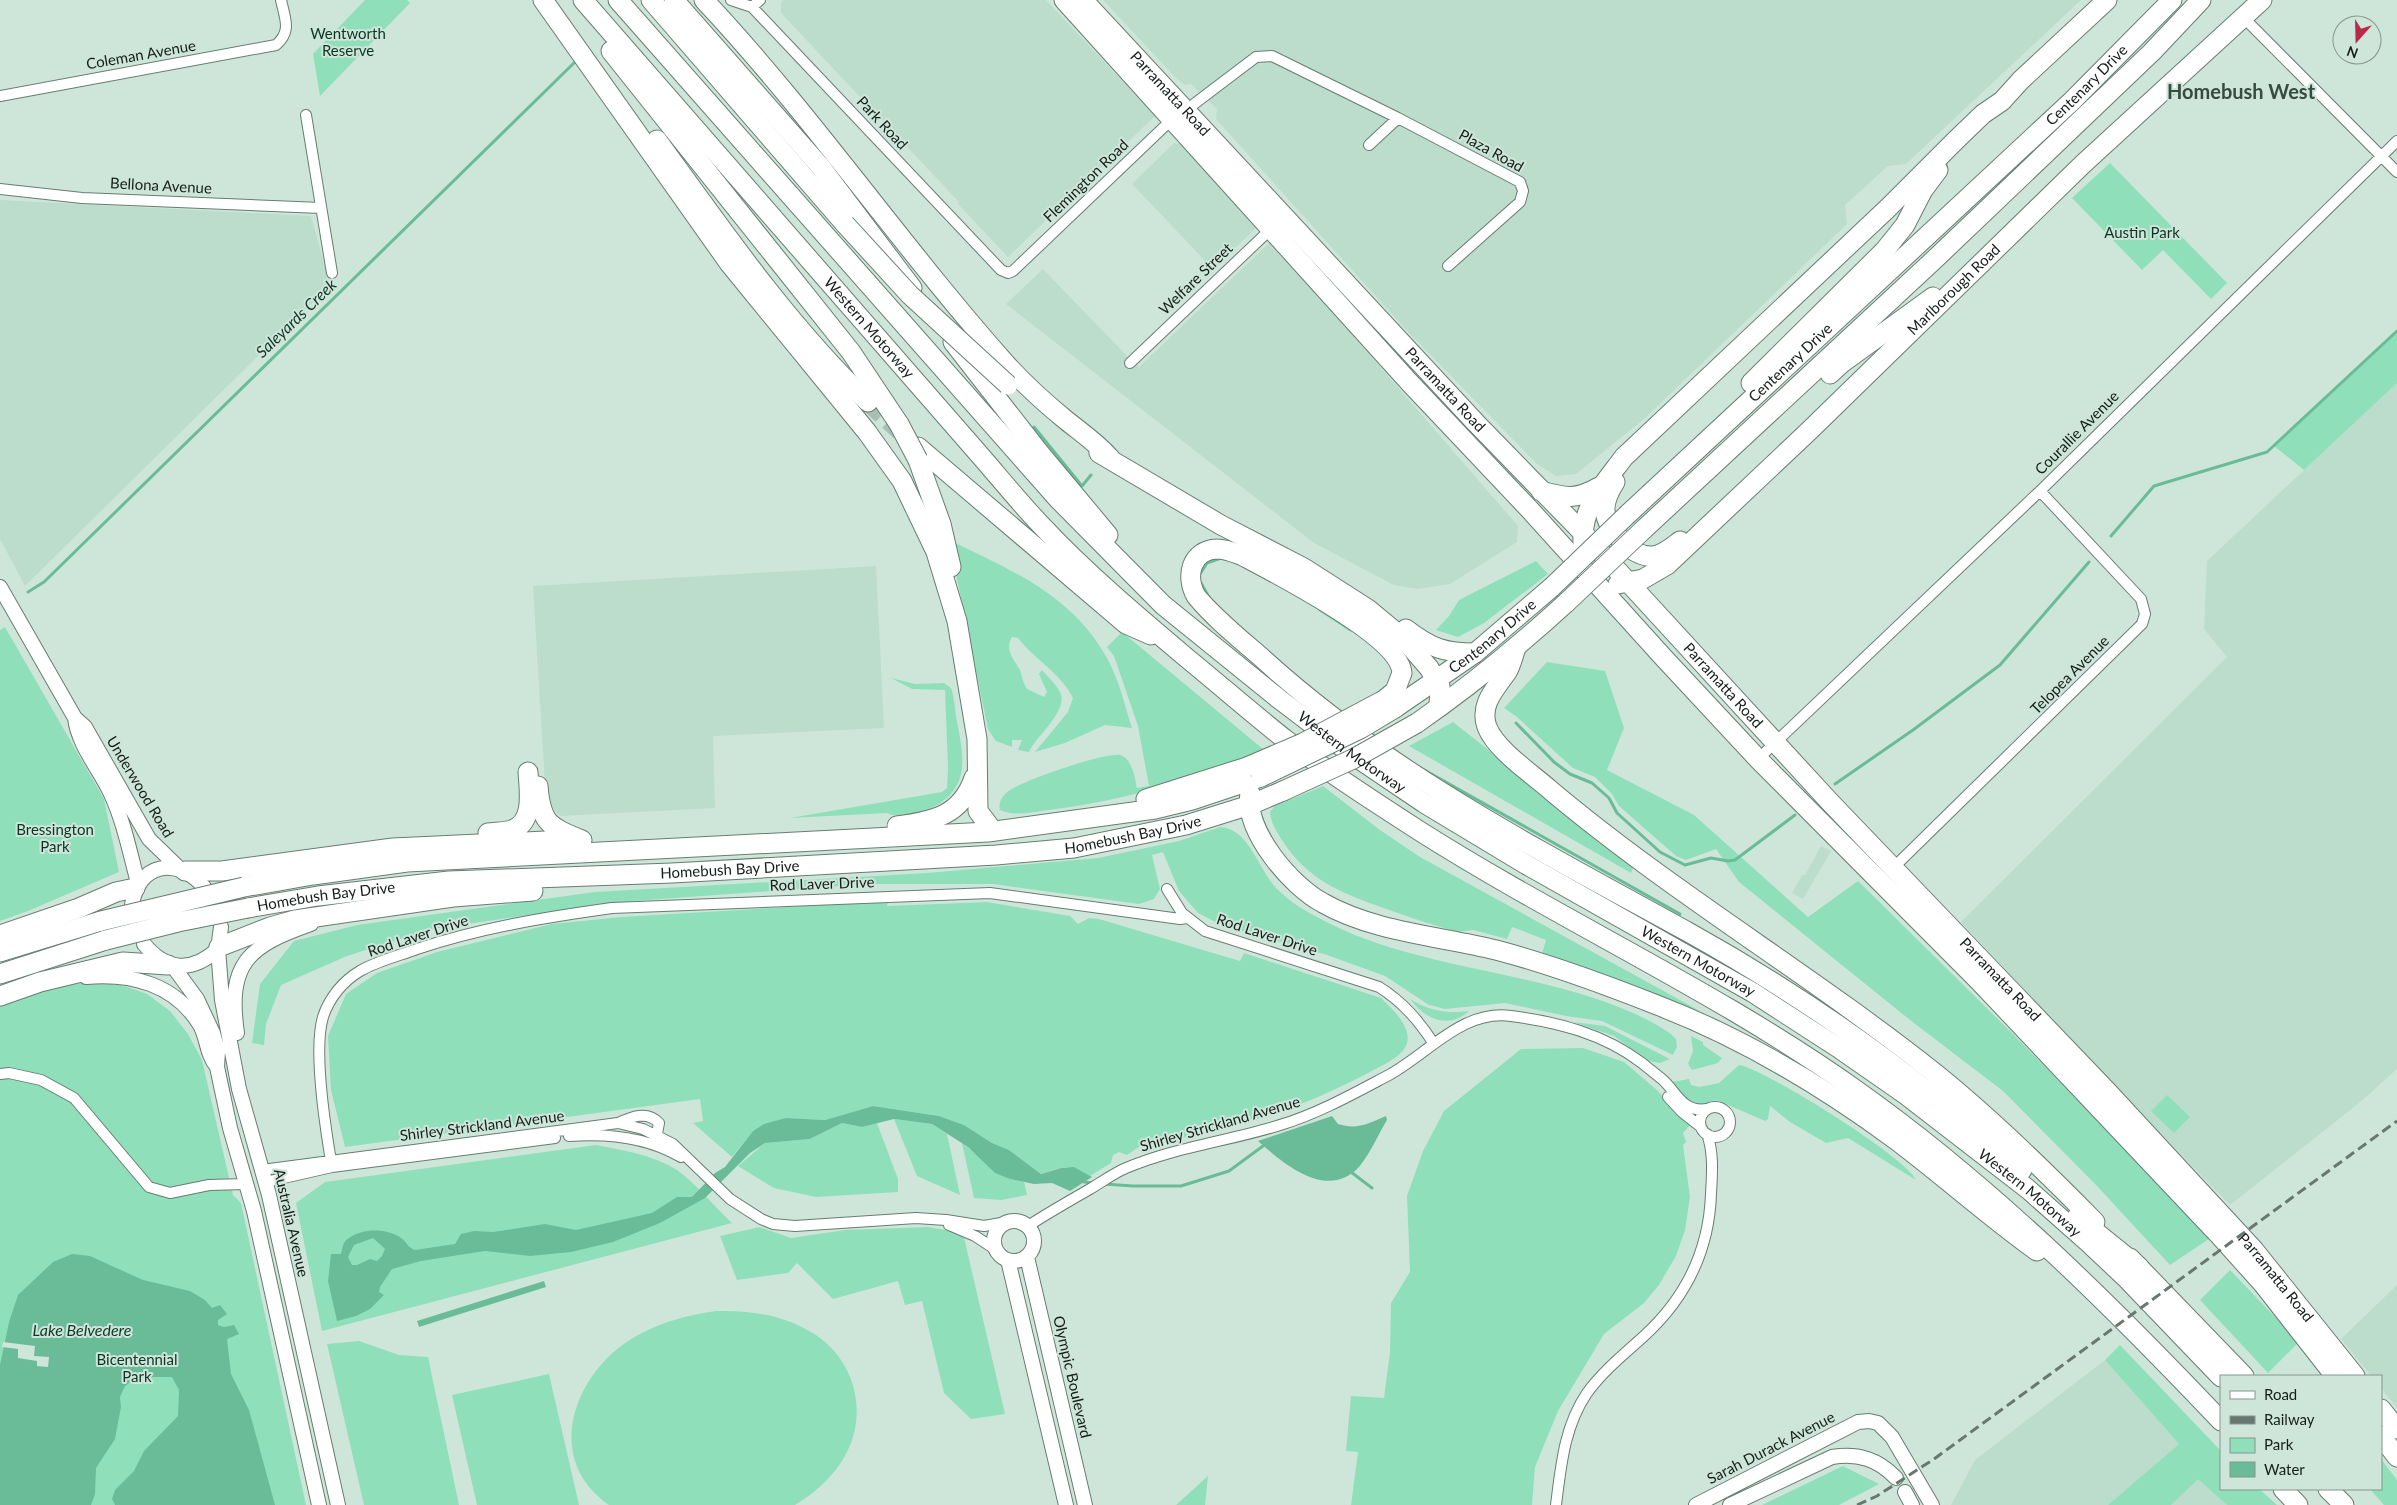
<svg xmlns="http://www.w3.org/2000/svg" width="2397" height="1505" font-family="Lato,sans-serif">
	<rect width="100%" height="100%" fill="#cee6da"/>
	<path fill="#bcdccc" d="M783 0H1046L1155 116 1008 257 958 204 959 202 781 13V2Z
		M1103 0H2081L1906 164 1888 166 1845 205 1847 224 1645 418 1576 474 1556 476 1537 464 1409 333 1216 119 1217 109 1191 84 1185 85 1177 79Z
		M1174 143 1182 144 1257 227 1213 269 1132 184Z
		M0 200 311 216 330 285 25 586 0 539Z
		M1271 241 1518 526 1517 542 1450 584 1418 589 1394 585 1314 543 1006 304 1043 269 1125 354 1139 367Z
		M2397 383V1069L2359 1103 2230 1205 2133 1105 1961 922 2227 657 2204 629 2207 561Z
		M876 566 884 728 713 736 715 808 560 816 546 803 533 586Z
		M1821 846 1831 851 1803 899 1792 893 1802 875H1805Z
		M2397 1285V1408L2381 1388V1376H2371L2341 1339Z
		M2105 1360 2179 1444 2108 1505H1951L1975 1460Z
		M2198 1478 2227 1505H2171Z"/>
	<path fill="#90dfbb" d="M365 0H407L410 3 320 96 313 54Z
		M2110 163 2227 283 2211 299 2163 250 2142 270 2072 198Z
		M2397 330V383L2304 470 2274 446Z
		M949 540C1012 571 1072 594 1108 660 1119 680 1125 706 1132 728L1105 725 1065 743 1035 752 1068 712 1073 698C1060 672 1035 660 1018 638L1012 637C1004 649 1014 660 1020 670 1022 676 1023 683 1027 689L1044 697 1047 692 1039 674 1042 670C1048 677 1056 684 1060 692 1069 711 1037 735 1029 752L1018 750 1022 740H1012V747L996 741 988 729Z
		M1536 561 1548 574 1484 623 1458 637 1436 630 1449 616 1459 600Z
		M5 627 104 799 119 872 28 911 0 921V630Z
		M1122 632 1269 754C1197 777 1125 801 1049 810 1032 812 1016 817 1000 810 998 804 1001 798 1006 793 1017 782 1105 752 1120 755 1132 758 1135 778 1137 788L1149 786 1138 726 1114 656 1107 647Z
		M1547 662 1605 671 1624 728 1607 770 1694 815 1808 917 1858 881 2011 1032 2212 1237 2170 1265 2097 1186 2003 1091 1910 1020 1739 882 1716 849 1686 860 1676 856 1619 806 1612 794 1595 777 1573 768 1517 717 1504 708Z
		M891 678 915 684 944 683 951 688C955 699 955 711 957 722 965 760 970 792 927 810 915 815 900 819 887 813L790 818 942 792 947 788 948 768 945 690 912 689Z
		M1453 722 1634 865 1631 873 1409 746Z
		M1323 786 1380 830 1420 857 1700 1011 1542 954 1546 940 1512 927 1507 939 1473 930 1458 932C1436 926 1414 919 1392 911 1347 895 1309 883 1282 840 1276 831 1271 823 1270 812L1275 806Z
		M1220 827C1247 828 1257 864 1272 883 1283 897 1301 909 1317 917 1389 957 1476 966 1556 987 1596 998 1636 1010 1671 1034L1676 1039 1677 1047 1673 1055 1602 1021 1566 1016 1505 1003 1445 1009 1429 1005 1385 976 1327 955 1221 925 1198 913 1179 891 1163 852 1152 855 1160 889 1154 899 1139 904 993 884H867L620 902 432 929 347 956 281 985 266 1024 264 1045 252 1043 260 984 294 941 357 925 595 892 927 873 1098 858 1179 841Z
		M888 901 887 906 987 902 1070 916 1078 924 1089 918 1099 919 1240 961 1244 953 1381 998C1392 1009 1414 1028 1406 1046 1400 1058 1381 1066 1370 1072 1333 1091 1294 1109 1254 1120 1216 1131 1177 1138 1139 1147L1127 1155 1119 1152 1113 1155 1111 1163 1090 1176C1065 1165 1068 1165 1041 1174L1009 1150 992 1143 964 1125 939 1116 873 1106 825 1120 786 1118 753 1131 732 1157 693 1123 703 1121 700 1099 345 1147 331 1090 328 1036 346 994 377 973 437 952 552 924 621 917Z
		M97 982 125 986 147 994 170 1011 188 1034 202 1060 233 1195 241 1203 306 1505H0V1005L56 986Z
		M1410 999C1430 1011 1447 1014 1469 1011 1448 1030 1425 1019 1410 999Z
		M1573 1022 1605 1026 1670 1059 1660 1063 1648 1061 1614 1036Z
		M1691 1036 1703 1042V1045L1722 1058 1718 1063 1692 1070 1688 1064 1693 1051Z
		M1583 1048 1624 1062 1657 1090 1690 1125 1683 1133 1686 1142 1683 1145 1690 1197 1685 1230 1676 1256 1659 1285 1644 1303 1604 1334 1558 1411 1535 1467 1532 1505H1351L1358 1452 1346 1451 1351 1396 1384 1398 1390 1352 1391 1303 1410 1272 1407 1196 1423 1151 1444 1111 1521 1049Z
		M1739 1065C1763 1068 1908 1158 1916 1180L1848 1138 1826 1143 1790 1122 1770 1106 1768 1119 1765 1121 1719 1101C1711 1100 1710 1102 1703 1104 1691 1109 1680 1094 1672 1086V1082L1689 1079 1691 1085 1699 1087 1719 1083Z
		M2167 1095 2190 1117 2174 1133 2151 1111Z
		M894 1119 932 1124 947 1134 960 1195 917 1176Z
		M842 1123 862 1127 877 1123 898 1179V1192L816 1197 774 1188 738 1166 765 1143 810 1139Z
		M962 1143 1010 1179 1024 1182 1027 1195 1001 1200 974 1198Z
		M596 1145C623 1150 653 1155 677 1170 694 1182 716 1208 732 1223L322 1331 296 1203 325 1182Z
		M760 1227 791 1238 845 1230 928 1227 963 1233 1005 1414 971 1419 944 1393 922 1301 905 1305 898 1281 833 1299 797 1263 788 1273 737 1280 720 1236Z
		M2230 1270 2299 1342 2268 1373 2200 1300Z
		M716 1311C750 1310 782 1315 811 1332 854 1357 869 1411 846 1454 835 1475 815 1493 795 1505H609C539 1457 577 1366 640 1334 664 1321 689 1315 716 1311Z
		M359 1341 399 1355 428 1357 459 1505H364L327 1344Z
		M2120 1345 2221 1451V1489H2259L2277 1505H2227L2198 1479 2171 1505H2108L2179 1444 2105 1360Z
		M549 1374 579 1505H477L452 1395Z
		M2381 1459 2397 1480V1505H2384L2370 1489H2381Z
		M1843 1466 1879 1484 1839 1505H1762Z
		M1208 1476 1205 1505H1176Z"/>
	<path fill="#6abc98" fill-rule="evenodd" d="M873 1106 939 1116 964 1125 992 1143 1009 1150 1041 1174 1061 1168 1074 1167 1092 1177 1070 1191 1052 1183 1034 1184 1010 1179 995 1173 968 1147 932 1124 894 1119 862 1127 842 1123 810 1139 765 1143 750 1153 705 1198 660 1223 613 1242 571 1252 530 1256 485 1251 421 1261 392 1269 380 1287 379 1292 384 1295 370 1309 356 1316 337 1321 328 1281 331 1254H341C343 1248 342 1242 349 1238 362 1228 388 1228 401 1238 407 1242 408 1248 415 1250L455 1244 461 1234 474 1231 493 1232 545 1224 576 1230 652 1213 677 1197H692L715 1173 725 1167 753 1131 764 1124 786 1118 825 1120ZM373 1238 385 1249 382 1256 377 1261 370 1259 357 1265H352L348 1257 354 1245Z
		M1332 1116 1338 1124C1356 1130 1368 1124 1386 1116L1387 1120C1378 1135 1370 1154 1359 1167 1327 1201 1284 1164 1258 1141Z
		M72 1254 90 1256 143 1280 190 1291 205 1300 212 1308 220 1305 227 1314 218 1320V1325L224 1327 234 1325 239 1334 227 1339 231 1374 249 1410 275 1505H115L112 1499 115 1490 134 1471 144 1451 178 1416 179 1390 172 1377H137L125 1386 120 1397 121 1407 115 1439 96 1468 95 1494 91 1505H0V1365L9 1322 18 1295 53 1262Z
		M544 1281 546 1287 419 1327 417 1321Z"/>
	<path fill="#cee6da" d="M3 1342 35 1346 34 1356 49 1357 48 1367 37 1366V1361L18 1358V1349L2 1347Z"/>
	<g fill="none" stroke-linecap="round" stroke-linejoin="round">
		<path stroke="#6abc98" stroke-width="3" d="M1034 427 1082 486 1091 475
			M2111 536 2154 486 2267 452 2397 331
			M1200 574 1207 563 1221 558
			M1201 583 1210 599
			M28 592 44 582 577 60
			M1319 609 1351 630
			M1516 723 1554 762 1570 774 1592 783 1609 798 1617 813 1660 852 1685 865 1711 858 1728 861 1735 860 1795 815
			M1419 767 1680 914
			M1835 784 1913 730 2000 665 2089 562
			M1351 1172 1372 1188
			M1084 1182 1093 1183
			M1104 1184 1133 1186H1181L1229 1171 1263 1146"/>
		<path stroke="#a9beb4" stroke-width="19" stroke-dasharray="19 9" stroke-linecap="butt" d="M868 402 900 431"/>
		<g stroke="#677d72" stroke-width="12">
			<path id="street" d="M731 0 752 7 1001 270 1008 273 1013 271 1165 126 1256 57 1272 56 1398 118
				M752 7 760 0
				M2243 17 2397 172
				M0 96 276 45C292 31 285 19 281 0
				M306 115 332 273
				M1369 145 1398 118 1520 182 1523 191 1520 202 1448 266
				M0 189 82 198 321 208
				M1130 363 1274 226
				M1758 759 2040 491 2397 141
				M1890 871 2142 624 2145 614 2141 599 2040 491
				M1167 889 1182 913 1205 931 1379 987C1403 1002 1419 1021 1434 1044
				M0 1074 9 1073 41 1080 74 1098 149 1187 170 1193 209 1185 246 1184
				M1668 1097 1682 1112 1701 1127
				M1700 1122a15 15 0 1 1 30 0a15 15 0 1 1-30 0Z
				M618 1123C631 1117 647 1110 659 1123L656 1139
				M569 1136C609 1133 647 1137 681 1157
				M332 1167C326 1132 313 1050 323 1017 329 998 343 981 360 971 377 961 398 956 417 949 480 928 546 917 612 908L990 893 1180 919 1187 918
				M262 1170 618 1123 643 1129 673 1144 730 1199 761 1219 773 1224 795 1226 916 1218 946 1220 984 1226 1007 1222
				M266 1182 332 1167 555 1138
				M949 1225 975 1236 998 1251
				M1028 1226C1048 1213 1069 1201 1090 1189 1102 1182 1114 1173 1126 1168 1176 1147 1229 1141 1280 1125 1317 1114 1353 1094 1387 1076 1427 1055 1462 1009 1511 1016 1558 1022 1604 1034 1642 1063 1649 1069 1656 1074 1663 1080 1677 1093 1683 1113 1707 1109
				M1556 1505C1561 1466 1564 1427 1587 1393 1603 1371 1623 1355 1643 1337 1685 1299 1709 1251 1711 1194 1712 1175 1714 1153 1707 1134"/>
		</g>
		<g stroke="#677d72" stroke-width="16">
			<path id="secondary" d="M0 587 75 718 85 727 149 839 181 870
				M75 718C78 745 100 770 111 794 124 822 130 853 138 883
				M132 905C138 863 177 856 204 887
				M144 944C166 971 192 973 218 949L221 927
				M218 949 222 1000 239 1089 269 1195 338 1505
				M172 965 197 999 213 1033 218 1051 217 1067 230 1128 254 1211 319 1505
				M86 977C131 973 175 984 200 1025 208 1040 206 1053 217 1067
				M237 1033C227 963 248 946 311 924
				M994 1241a20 20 0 1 1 40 0a20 20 0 1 1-40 0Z
				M1027 1257 1085 1505
				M1008 1260 1066 1505
				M1905 1492 1912 1505
				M1696 1505 1858 1422 1869 1421 1878 1423 1892 1437 1932 1505
				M1730 1505 1832 1457C1858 1453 1878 1459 1896 1478"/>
		</g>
		<g stroke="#677d72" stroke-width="21">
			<g id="highway">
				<path d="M543 0 729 263 867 432 902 481 936 552 957 621 977 739 978 811 993 831"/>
				<path id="s1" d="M583 0 978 453C999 477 1019 502 1041 525 1086 573 1137 616 1188 659 1221 686 1253 714 1286 740 1328 772 1373 801 1418 830 1561 921 1717 991 1856 1090 1990 1185 2108 1302 2221 1421"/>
				<path id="s2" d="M618 0 1058 499 1163 605 1279 699 1350 753 1424 803 1527 865 1752 992 1837 1047 1906 1095 2029 1190 2091 1245 2125 1277 2221 1377"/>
				<path d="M651 0 845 224"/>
				<path d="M674 0 820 166 912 288"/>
				<path d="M704 0C812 115 901 246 1006 364 1025 385 1045 403 1067 421 1082 433 1097 443 1110 458"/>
				<path d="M1064 0 1409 382 1531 511 1663 657 1758 759 1979 981 2219 1235 2263 1284 2335 1376"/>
				<path id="s3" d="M1083 0 1476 423 1583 533 1829 801 2107 1091 2254 1250 2355 1376"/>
				<path d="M611 51 851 352 899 424"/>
				<path d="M657 140C723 231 787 324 868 402"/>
				<path d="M953 342 1038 451 1108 535"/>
				<path d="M1830 374 1842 363 1933 297"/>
				<path d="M1751 383 1885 250 1905 225 1923 190 1938 170"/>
				<path d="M918 447 1126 624 1151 635"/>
				<path d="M1099 453 1221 525 1304 568 1368 609 1403 638 1429 668 1440 686 1439 707"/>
				<path d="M918 460 941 524 951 567"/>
				<path d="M1615 482C1610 490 1604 500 1605 511 1607 530 1633 558 1653 556 1663 555 1672 547 1680 541"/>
				<path d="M1541 491C1566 498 1576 500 1599 487"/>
				<path id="s4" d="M1628 514 2072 101 2172 0"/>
				<path d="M1643 530 1936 258 2152 52 2201 0"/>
				<path d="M1583 543C1581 507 1604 484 1624 457L1888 208 1956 140 1983 114 2002 101 2021 80 2107 0"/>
				<path id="s5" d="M1618 584 1643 579 1667 565 1810 430 2083 164 2262 0"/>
				<path d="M1406 629C1431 648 1444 653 1475 653"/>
				<path d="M1516 648C1513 656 1511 666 1507 672 1495 689 1479 705 1487 727 1496 750 1531 773 1549 789 1670 891 1807 972 1931 1070 1989 1116 2043 1169 2095 1222"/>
				<path d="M1384 700 1395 691 1402 673C1400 637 1275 573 1243 556 1235 553 1226 549 1217 549 1191 550 1185 576 1196 596 1215 619 1239 638 1262 658 1388 773 1539 850 1688 932 1807 998 1920 1079 2022 1170"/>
				<path id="s6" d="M1395 708 1475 653 1552 587"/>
				<path d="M1417 723C1470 686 1519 646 1567 602"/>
				<path d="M538 786C541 823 549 827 582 840"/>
				<path d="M1250 793C1244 831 1291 886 1323 903 1374 932 1439 936 1496 950 1550 964 1604 984 1657 1005 1740 1037 1824 1087 1896 1140 1944 1176 1988 1216 2037 1251"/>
				<path d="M1146 799 1247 767"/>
				<path d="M897 826C933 821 961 816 974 778"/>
				<path d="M488 833C495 832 505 832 512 830 535 822 529 790 528 772"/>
				<path d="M185 871H222L393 848 567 840"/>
				<path d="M244 887 313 875 407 862 988 832 1155 809 1192 800 1261 777"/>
				<path id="s7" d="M248 908 318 896 449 881 672 873 996 855 1074 848 1186 825 1250 805 1283 791"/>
				<path d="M0 935 79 908 116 892 135 888"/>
				<path d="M219 947 270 927 295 920 453 897 533 891"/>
				<path d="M0 952 101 921"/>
				<path d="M0 974 106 940"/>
				<path d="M0 996 40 982 123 962 168 965"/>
				<path d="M2077 1217 2139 1267"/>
				<path d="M2130 1258 2244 1376"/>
				<path d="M2381 1409 2397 1429"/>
				<path d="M2381 1436 2397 1457"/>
				<path d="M2283 1489 2298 1505"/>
				<path d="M2328 1489 2344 1505"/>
			</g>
		</g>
		<use href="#street" stroke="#fff" stroke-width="10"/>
		<use href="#secondary" stroke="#fff" stroke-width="14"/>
		<use href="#highway" stroke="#fff" stroke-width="19"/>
		<path stroke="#687870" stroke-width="3" stroke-dasharray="10 5" stroke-linecap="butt" d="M1857 1505 1877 1496 1934 1459 2397 1121"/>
		<g stroke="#677d72" stroke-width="21" stroke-linecap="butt">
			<path id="highway-bridge" d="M845 224 910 295 1008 385
				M899 424 918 460
				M1552 587 1628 514
				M1567 602 1643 530
				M1247 767 1303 743 1384 700
				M1261 777 1360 729 1395 708
				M1283 791 1353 759 1417 723
				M101 921 244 887
				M106 940 178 922 248 908"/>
		</g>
		<use href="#highway-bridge" stroke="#fff" stroke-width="19"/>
	</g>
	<g text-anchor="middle" stroke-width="4" stroke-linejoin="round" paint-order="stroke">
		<g font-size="15" fill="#0d3324" stroke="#cee6da">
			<text x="348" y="39">Wentworth<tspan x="348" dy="17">Reserve</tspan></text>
			<text x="2142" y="238">Austin Park</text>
			<text x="55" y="835">Bressington<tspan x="55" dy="17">Park</tspan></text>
			<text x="137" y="1365">Bicentennial<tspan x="137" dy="17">Park</tspan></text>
		</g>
		<g font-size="15" fill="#151e1a" stroke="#cee6da">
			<text transform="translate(141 55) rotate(-10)" y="5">Coleman Avenue</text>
			<text dy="5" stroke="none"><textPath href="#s4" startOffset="628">Centenary Drive</textPath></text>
			<text dy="5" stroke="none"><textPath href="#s3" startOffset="128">Parramatta Road</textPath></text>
			<text transform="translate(882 123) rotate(47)" y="5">Park Road</text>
			<text transform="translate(1491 151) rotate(29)" y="5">Plaza Road</text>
			<text transform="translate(1086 181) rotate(-44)" y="5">Flemington Road</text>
			<text transform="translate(161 186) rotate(3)" y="5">Bellona Avenue</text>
			<text transform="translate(1196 279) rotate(-44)" y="5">Welfare Street</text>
			<text dy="5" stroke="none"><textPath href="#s5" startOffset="451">Marlborough Road</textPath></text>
			<text dy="5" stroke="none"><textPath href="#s1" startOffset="435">Western Motorway</textPath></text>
			<text dy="5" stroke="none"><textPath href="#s4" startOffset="222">Centenary Drive</textPath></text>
			<text dy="5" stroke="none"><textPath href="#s3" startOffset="532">Parramatta Road</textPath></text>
			<text transform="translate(2077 433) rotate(-45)" y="5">Courallie Avenue</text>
			<text dy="5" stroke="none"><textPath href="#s6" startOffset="121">Centenary Drive</textPath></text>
			<text transform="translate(2070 675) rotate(-45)" y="5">Telopea Avenue</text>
			<text dy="5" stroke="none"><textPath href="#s3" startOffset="938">Parramatta Road</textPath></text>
			<text dy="5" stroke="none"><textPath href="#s2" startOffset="1054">Western Motorway</textPath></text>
			<text transform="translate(140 787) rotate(59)" y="5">Underwood Road</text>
			<text dy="5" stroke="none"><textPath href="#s7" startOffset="889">Homebush Bay Drive</textPath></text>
			<text dy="5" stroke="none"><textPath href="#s7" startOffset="484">Homebush Bay Drive</textPath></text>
			<text transform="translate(822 884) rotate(-2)" y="5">Rod Laver Drive</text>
			<text dy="5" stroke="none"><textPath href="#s7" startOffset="79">Homebush Bay Drive</textPath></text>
			<text transform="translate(1267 935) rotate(18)" y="5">Rod Laver Drive</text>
			<text transform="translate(418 936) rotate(-18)" y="5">Rod Laver Drive</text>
			<text dy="5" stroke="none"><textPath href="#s2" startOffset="1459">Western Motorway</textPath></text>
			<text dy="5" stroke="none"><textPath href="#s3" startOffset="1342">Parramatta Road</textPath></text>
			<text transform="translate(1220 1124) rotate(-16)" y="5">Shirley Strickland Avenue</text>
			<text transform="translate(482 1126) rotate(-7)" y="5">Shirley Strickland Avenue</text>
			<text dy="5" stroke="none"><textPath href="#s2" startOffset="1864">Western Motorway</textPath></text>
			<text transform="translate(291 1223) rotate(77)" y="5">Australia Avenue</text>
			<text dy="5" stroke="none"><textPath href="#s3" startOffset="1748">Parramatta Road</textPath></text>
			<text transform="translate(1072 1377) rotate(77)" y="5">Olympic Boulevard</text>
			<text transform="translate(1771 1448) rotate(-27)" y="5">Sarah Durack Avenue</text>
		</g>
		<g font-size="16" font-style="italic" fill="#123728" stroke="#cee6da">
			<text transform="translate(296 318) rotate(-44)" y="6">Saleyards Creek</text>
			<text x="82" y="1336">Lake Belvedere</text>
		</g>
		<g font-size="20" font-weight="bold" fill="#364b41" stroke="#cee6da">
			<text x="2241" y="99">Homebush West</text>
		</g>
	</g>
	<rect x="2220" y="1375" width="162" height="115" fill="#cee6da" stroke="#84968d"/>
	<rect x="2230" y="1391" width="25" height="8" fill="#ffffff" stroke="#84968d"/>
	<text x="2264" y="1400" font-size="15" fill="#151e1a">Road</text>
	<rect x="2230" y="1416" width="25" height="8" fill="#687870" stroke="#84968d"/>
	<text x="2264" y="1425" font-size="15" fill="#151e1a">Railway</text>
	<rect x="2230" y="1438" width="25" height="15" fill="#90dfbb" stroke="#84968d"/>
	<text x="2264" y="1450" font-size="15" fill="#151e1a">Park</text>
	<rect x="2230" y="1462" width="25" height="15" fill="#6abc98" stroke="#84968d"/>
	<text x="2264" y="1475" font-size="15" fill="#151e1a">Water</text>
	<g transform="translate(2357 40) rotate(200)"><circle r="24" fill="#cee6da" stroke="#84968d"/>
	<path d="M0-4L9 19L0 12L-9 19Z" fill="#ba2949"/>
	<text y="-8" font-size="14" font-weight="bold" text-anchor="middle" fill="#151e1a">N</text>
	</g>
</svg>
